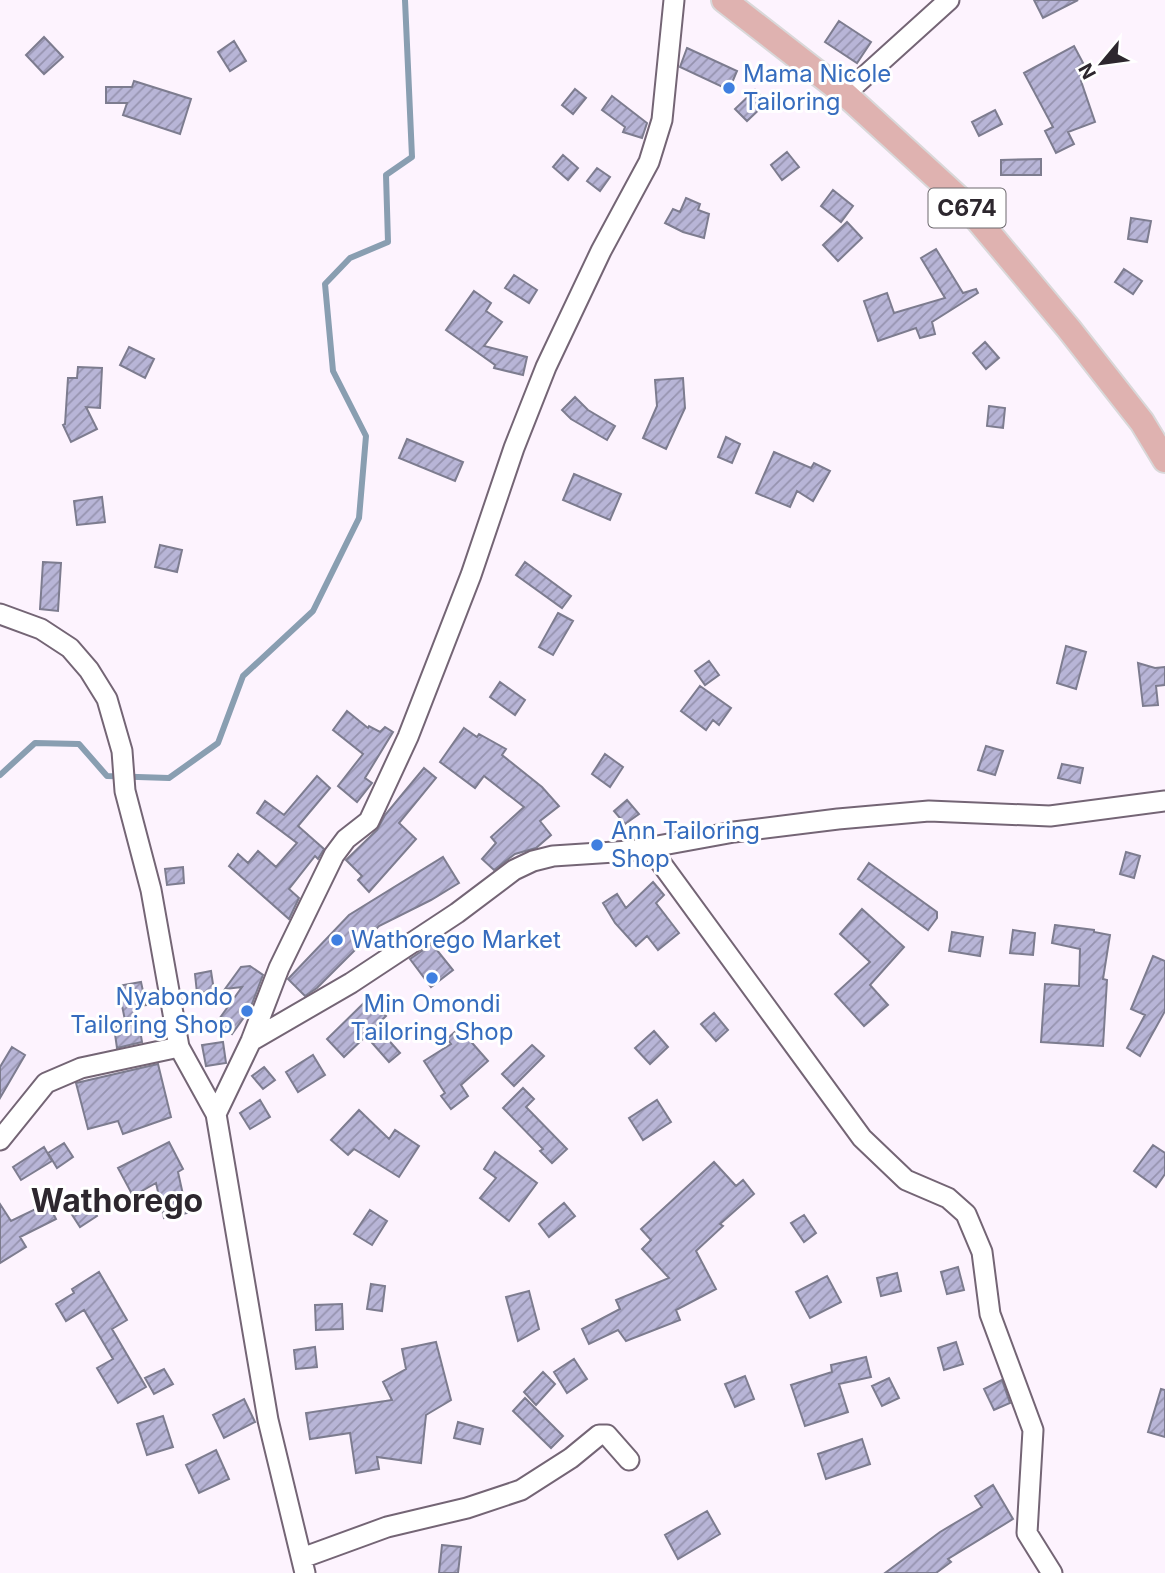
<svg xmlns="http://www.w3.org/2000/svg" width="1165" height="1573" font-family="Inter,sans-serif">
	<defs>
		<pattern id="building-hatch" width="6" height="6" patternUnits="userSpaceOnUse" patternTransform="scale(1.75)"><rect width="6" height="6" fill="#b8b5d7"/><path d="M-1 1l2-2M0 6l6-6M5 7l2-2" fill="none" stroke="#9693af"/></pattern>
	</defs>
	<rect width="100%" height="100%" fill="#fdf3fe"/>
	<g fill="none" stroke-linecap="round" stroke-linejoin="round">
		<path stroke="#899eb1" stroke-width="6" d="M0 775 35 743 79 744 107 776 169 778 218 743 243 676 313 611 359 518 366 436 333 371 325 284 350 258 388 242 386 175 412 157 405 0"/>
	</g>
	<path fill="url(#building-hatch)" stroke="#7d7c8f" stroke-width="2" d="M1034 0H1078L1043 18Z
		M839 21 871 42 857 63 825 42Z
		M44 37 63 57 44 74 26 55Z
		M234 41 246 61 230 71 218 52Z
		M1074 46 1090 76 1081 81 1095 122 1068 132 1074 144 1056 153 1045 131 1053 127 1024 73Z
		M687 48 737 71 729 90 680 67Z
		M134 81 191 99 180 134 123 115 127 103H106V87H132Z
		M575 89 586 98 573 114 562 105Z
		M755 90 767 102 747 121 735 109Z
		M612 96 647 123 642 138 623 132 625 127 602 110Z
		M995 110 1002 124 979 136 972 122Z
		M787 152 799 167 782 180 771 165Z
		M563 155 578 168 568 180 553 167Z
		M1041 159V175H1001V160Z
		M597 168 610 177 600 191 587 181Z
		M833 190 853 206 841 222 821 206Z
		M686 198 700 204 698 210 709 214 704 238 683 232 665 223 673 209 680 212Z
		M1131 218 1151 221 1147 242 1128 239Z
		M847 222 862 238 838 261 823 245Z
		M936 249 963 293 976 289 978 293 932 322 935 334 920 338 916 328 878 341 864 301 887 293 894 313 945 298 921 258Z
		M1124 269 1142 281 1133 294 1115 282Z
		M514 275 537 290 529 303 505 288Z
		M474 291 491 303 486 311 502 322 484 346 527 357 523 375 494 368 495 365 446 330Z
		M985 342 999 358 986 369 973 353Z
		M129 347 154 359 145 378 120 365Z
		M78 367 102 368 100 408 86 407 97 429 71 442 63 425 65 424 68 378H77Z
		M683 378 685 408 666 449 643 438 657 406 655 380Z
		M575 397 588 410 615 426 607 440 571 419 562 410Z
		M989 406 1005 408 1003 428 987 426Z
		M726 437 740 444 732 463 718 457Z
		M407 439 463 462 455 481 399 458Z
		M774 452 811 468 814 463 830 471 813 501 797 491 790 507 756 493Z
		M574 474 621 494 610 520 563 500Z
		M102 497 105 522 77 525 74 501Z
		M160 545 182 550 177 572 155 567Z
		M43 562 61 563 58 611 40 609Z
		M525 562 571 596 562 608 516 575Z
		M558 613 573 621 553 655 539 647Z
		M1066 646 1086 652 1076 689 1057 683Z
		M709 661 719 675 705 685 695 671Z
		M1138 663 1155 668 1165 667V685L1156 686 1158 705 1143 706Z
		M500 682 525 700 515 715 490 697Z
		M700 686 731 708 719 725 713 720 706 730 681 711Z
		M347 711 368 728 369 726 380 732 385 727 393 732 365 778 372 783 357 802 338 786 363 754 333 730Z
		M464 728 477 737 479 734 506 749 502 755 542 787 559 806 540 821 551 835 536 848 515 854 494 870 482 859 496 843 491 837 524 807 484 776 475 788 440 762Z
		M986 746 1003 751 995 775 978 770Z
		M605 754 623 767 610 787 592 774Z
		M1062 764 1083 768 1080 783 1058 778Z
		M424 768 436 778 399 823 416 839 369 892 358 880 362 876 346 860 377 830 385 815Z
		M317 776 330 788 298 826 324 849 318 859 315 856 289 889 299 898 289 919 229 866 238 854 248 863 258 851 276 867 297 843 257 813 265 801 284 815Z
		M627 800 639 814 625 824 614 811Z
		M1126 852 1140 856 1134 878 1120 874Z
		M443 857 459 883 431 900 379 926 317 988 305 996 288 979 349 915Z
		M869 863 937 912V918L928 930 858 879Z
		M183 867 184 883 167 885 165 869Z
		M653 882 664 895 656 903 679 933 658 950 647 936 636 946 615 923 603 903 617 894 626 908Z
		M862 909 904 947 870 985 888 1005 864 1026 835 994 870 962 840 934Z
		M1055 925 1094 930V932L1110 935 1103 979 1107 980 1103 1046 1041 1042 1045 984 1079 986 1080 949 1052 943Z
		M1013 930 1035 933 1033 955 1010 953Z
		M952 932 983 937 980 956 949 951Z
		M432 944 453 970 431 987 410 959Z
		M1153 956 1165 961V1011L1140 1056 1127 1048 1145 1015 1131 1009Z
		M250 966 263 975 250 1009 232 1034 217 1022 242 987 225 989 241 967Z
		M211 971 214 991 197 993 195 974Z
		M141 982 146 1005 136 1006 142 1042 117 1048 114 1027 126 1025 118 986Z
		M368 999 386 1016 376 1026 400 1053 389 1062 366 1036 344 1057 327 1039Z
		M714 1013 728 1030 716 1041 701 1024Z
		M459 1028 488 1061 461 1085 468 1096 451 1109 441 1096 445 1093 424 1061 451 1044 447 1039Z
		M654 1031 668 1047 650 1064 635 1048Z
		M223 1042 226 1063 206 1066 202 1045Z
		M532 1045 544 1056 514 1086 502 1074Z
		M12 1047 25 1055 0 1098V1067Z
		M313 1055 325 1075 298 1092 286 1072Z
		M158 1064 171 1117 123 1134 118 1121 88 1129 76 1083Z
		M264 1067 275 1080 263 1089 252 1076Z
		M523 1088 534 1099 526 1107 567 1149 552 1163 540 1151 543 1149 503 1108Z
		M260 1100 270 1117 250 1129 240 1113Z
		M657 1100 671 1122 643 1140 629 1118Z
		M359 1110 389 1139 395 1130 419 1146 399 1177 354 1149 348 1155 331 1140Z
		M169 1142 183 1169 178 1172 187 1213 164 1218 156 1183 133 1196 118 1168Z
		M64 1143 73 1157 57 1168 48 1153Z
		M1153 1145 1165 1153V1174L1156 1187 1134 1171Z
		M44 1147 52 1161 21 1180 13 1167Z
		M495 1152 537 1183 509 1221 480 1198 496 1178 484 1169Z
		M714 1162 736 1186 743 1180 754 1194 720 1224 723 1226 696 1251 716 1289 676 1310 680 1320 626 1341 618 1330 589 1344 582 1329 620 1309 616 1300 669 1278 642 1249 651 1240 641 1229Z
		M87 1199 97 1216 80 1227 69 1210Z
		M48 1203 56 1219 20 1237 26 1247 0 1263V1204L11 1221Z
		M564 1203 575 1216 549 1237 539 1224Z
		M370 1210 387 1221 372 1245 354 1234Z
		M804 1215 816 1233 804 1242 791 1223Z
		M958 1267 964 1290 947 1294 941 1272Z
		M99 1272 127 1320 112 1329 146 1387 118 1403 97 1368 113 1359 84 1310 66 1321 56 1304 74 1293 72 1289Z
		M897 1273 901 1291 881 1296 877 1278Z
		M827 1276 841 1302 810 1318 796 1292Z
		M371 1284 385 1286 382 1311 367 1309Z
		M529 1291 539 1329 518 1341 506 1297Z
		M342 1304 343 1329 316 1330 315 1305Z
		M436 1342 451 1400 426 1415 421 1463 377 1457 379 1469 356 1473 350 1433 310 1439 306 1413 392 1400 383 1382 406 1369 402 1349Z
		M956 1342 963 1364 944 1370 938 1348Z
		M315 1347 317 1367 296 1369 294 1350Z
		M866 1357 871 1377 839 1384 848 1412 805 1426 791 1385 832 1372 831 1365Z
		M574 1359 587 1379 567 1393 554 1372Z
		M164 1369 173 1384 154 1394 145 1378Z
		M543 1372 555 1384 536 1405 524 1392Z
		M745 1376 754 1399 735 1407 725 1384Z
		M889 1378 899 1398 882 1406 872 1386Z
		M1002 1380 1010 1403 994 1410 984 1389Z
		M1161 1389 1165 1390V1437L1148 1432Z
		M525 1398 563 1436 551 1448 513 1411Z
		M244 1399 255 1422 224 1438 213 1415Z
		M163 1416 173 1447 147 1455 137 1424Z
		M458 1422 483 1429 480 1444 454 1438Z
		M862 1439 870 1464 826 1479 818 1454Z
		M216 1450 229 1479 199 1493 186 1465Z
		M993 1485 1013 1519 948 1559 951 1562 936 1573H885L940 1532 982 1507 975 1496Z
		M707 1511 720 1534 678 1559 665 1535Z
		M442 1545 461 1547 458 1573H439Z"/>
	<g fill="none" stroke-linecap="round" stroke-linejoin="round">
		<g stroke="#746575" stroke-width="23">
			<path id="minor" d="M845 94 949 0
				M0 614 41 629 70 648 89 670 107 699 122 751 125 791 151 890 179 1047 216 1114 268 1420 305 1573
				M650 848 862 1138 906 1180 948 1198 966 1214 982 1252 990 1314 1033 1430 1027 1533 1052 1573
				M251 1041 351 983 457 913 514 870 533 861 553 856 630 851 734 832 838 819 929 811 1050 816 1165 801
				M216 1114 251 1041 279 968 334 855 346 839 369 821 408 737 471 575 514 448 546 367 601 251 649 162 662 120 674 0
				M0 1140 46 1083 81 1068 179 1047
				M302 1558 387 1527 467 1508 521 1490 571 1458 599 1435H607L629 1460"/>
		</g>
		<g stroke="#d9d8d9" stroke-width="28">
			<path id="major" d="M724 0 845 94 962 201 1069 329 1142 422 1165 460"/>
		</g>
		<use href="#minor" stroke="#fff" stroke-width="19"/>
		<use href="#major" stroke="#dfb2b0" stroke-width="24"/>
	</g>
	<g fill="#3f7fe0" stroke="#fff" stroke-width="2.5">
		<circle cx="729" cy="88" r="7"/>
		<circle cx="597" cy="845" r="7"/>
		<circle cx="337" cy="940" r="7"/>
		<circle cx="432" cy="978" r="7"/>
		<circle cx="247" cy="1011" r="7"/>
	</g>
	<g text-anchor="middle" stroke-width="6" stroke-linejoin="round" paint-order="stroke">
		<rect fill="#fff" stroke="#6c686d" stroke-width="2" x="928.5" y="188.5" width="77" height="39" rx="5"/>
		<g font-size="23" font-weight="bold" fill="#2d272e">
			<text x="967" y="216">C674</text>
		</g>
		<g font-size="24" fill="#366cbe" stroke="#fff" text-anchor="start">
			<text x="743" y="82">Mama Nicole<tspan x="743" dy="28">Tailoring</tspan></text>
			<text x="611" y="839">Ann Tailoring<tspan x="611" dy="28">Shop</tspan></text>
			<text x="351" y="948">Wathorego Market</text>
			<text x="233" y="1005" text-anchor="end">Nyabondo<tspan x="233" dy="28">Tailoring Shop</tspan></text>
			<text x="432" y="1012" text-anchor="middle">Min Omondi<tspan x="432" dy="28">Tailoring Shop</tspan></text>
		</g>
		<g font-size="32" font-weight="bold" fill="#2d272e" stroke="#fff">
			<text x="117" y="1212">Wathorego</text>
		</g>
	</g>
	<g transform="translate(1102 63) rotate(241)" stroke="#ffffff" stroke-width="5" paint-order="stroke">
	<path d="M0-5L12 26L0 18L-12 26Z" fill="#2d272e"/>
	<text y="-10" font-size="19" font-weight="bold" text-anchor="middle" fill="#2d272e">N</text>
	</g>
</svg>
